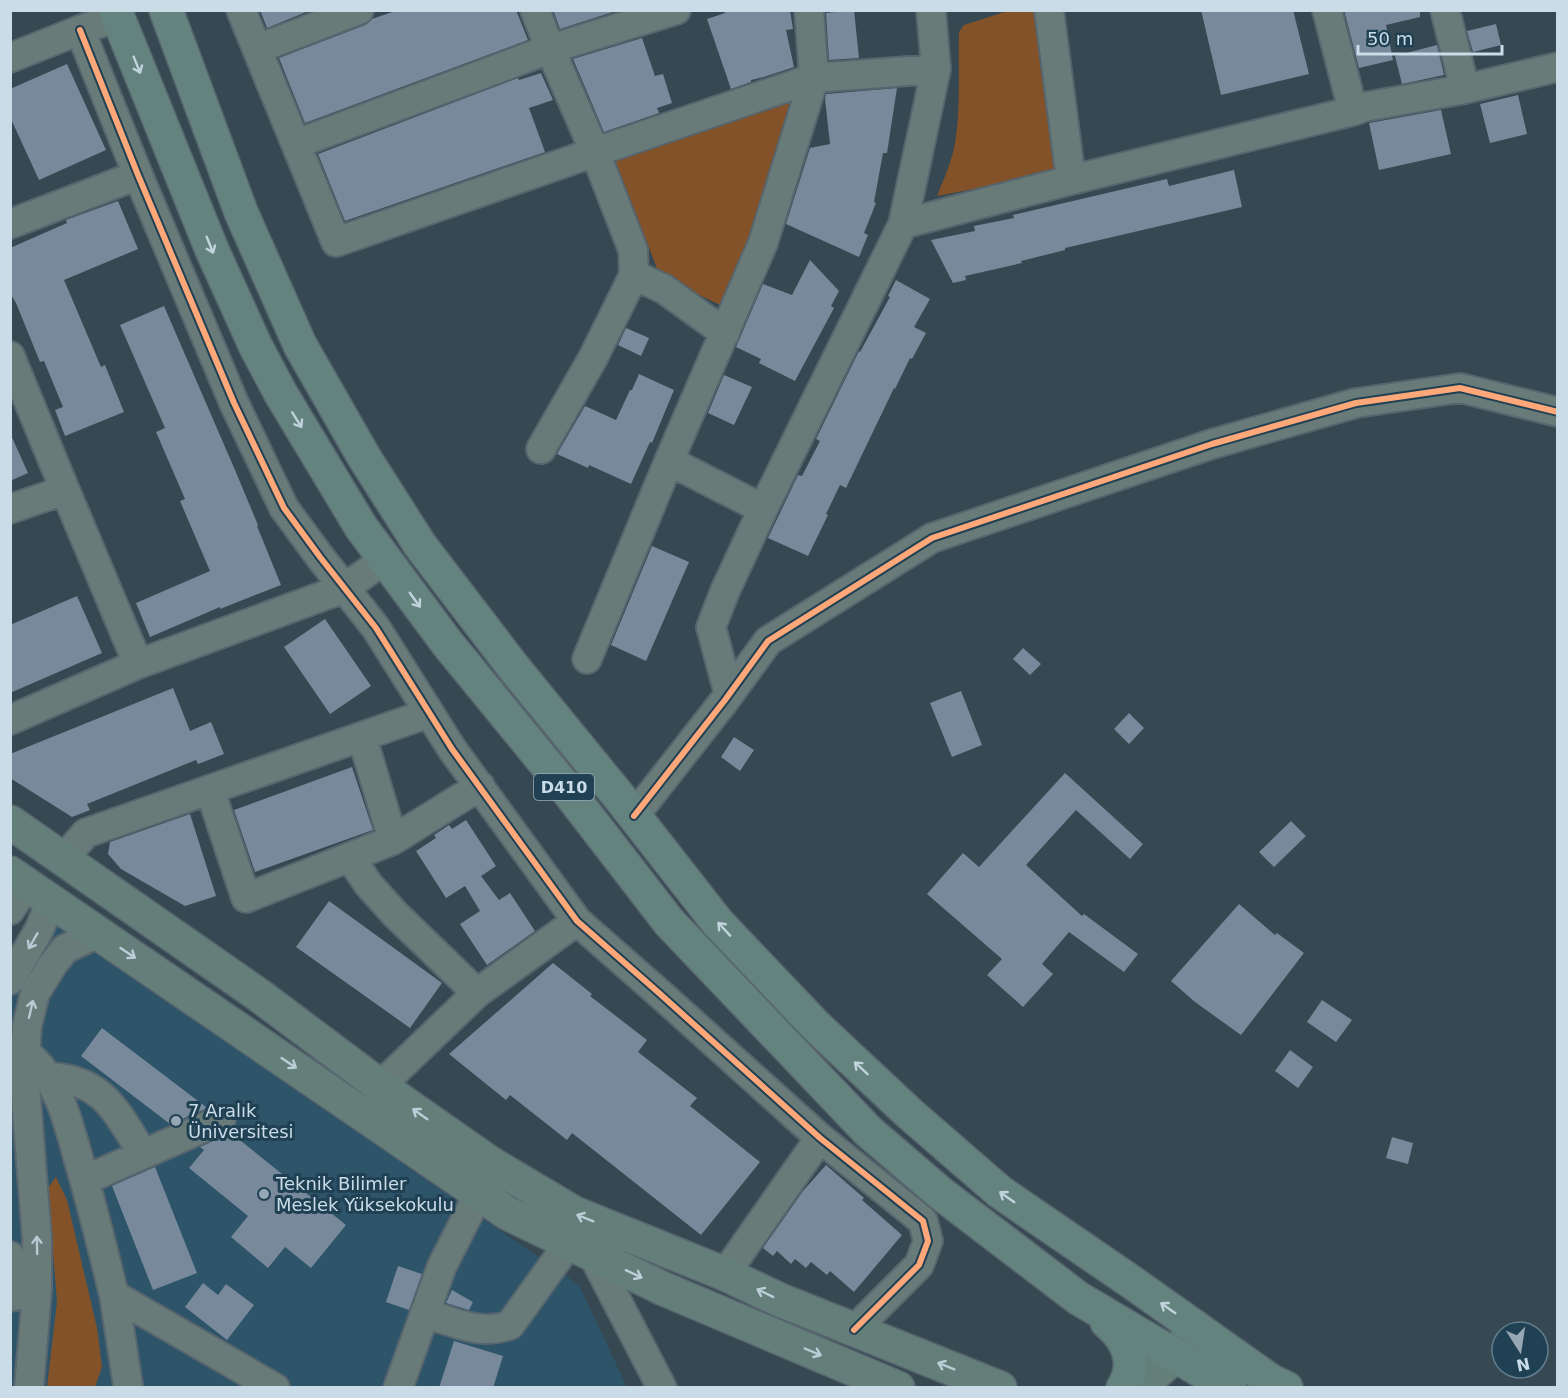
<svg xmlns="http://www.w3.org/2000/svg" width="1568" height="1398" font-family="'DejaVu Sans',sans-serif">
	<rect width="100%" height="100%" fill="#364852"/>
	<path fill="#2e5469" d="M39 913 579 1285 627 1387H11L10 957Z"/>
	<path fill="#845228" d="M1008 11H1041L1057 173 937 196C944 179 952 161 955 143 961 107 958 69 959 32L964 25Z
		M795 95 762 212 720 305 660 276 614 158Z
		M56 1177 67 1200 97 1328 102 1367 95 1387H47L57 1302 48 1188Z"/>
	<path fill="#77899a" d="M260 10H311L267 28Z
		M398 10H516L528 40 305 123 279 58 365 25 372 19Z
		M553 10H619L560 29Z
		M725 10H790L793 29 786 30 794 67 764 77 751 80V82L731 89 707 19 725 13Z
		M854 10 859 58 829 60 826 13Z
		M1201 10H1293L1309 74 1221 95Z
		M1344 10H1420V17L1386 25 1393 60 1359 68Z
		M1496 24 1501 45 1473 52 1467 31Z
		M642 38 655 76 663 74 672 103 657 108 659 113 604 132 573 59Z
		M1437 45 1444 75 1402 84 1395 56Z
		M67 64 106 150 39 180 10 117V89Z
		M541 73 553 100 529 108 545 152 345 221 318 154 518 78 519 80Z
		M897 88 887 153H883L874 202 876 203 864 233 868 235 859 257 786 224 810 148 830 144 825 99 826 94Z
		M1518 95 1527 134 1490 143 1480 104Z
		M1441 110 1451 154 1379 170 1369 123Z
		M1234 170 1242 207 1065 248V250L1021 261 1022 263 965 276 966 280 953 283 931 240 975 231 974 226 1014 218 1013 215 1167 179 1169 186Z
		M118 201 138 249 64 280 101 367 105 365 124 412 65 436 55 410 63 407 44 361 40 362 16 303 10 293V248L67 223 66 220Z
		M810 260 839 291 831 306 834 308 795 381 759 363 761 359 736 347 763 284 792 295Z
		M896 280 930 299 914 327 926 333 912 359 910 358 895 389 894 388 846 488 840 485 826 514 828 515 808 556 768 538 798 475 802 476 820 441 816 439 859 351 860 352 890 297 888 296Z
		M164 306 235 470 258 525 257 526 281 585 220 609V607L150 637 136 603 210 571 180 501 185 499 156 432 165 428 120 325Z
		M626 328 649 338 641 356 618 345Z
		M639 374 674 390 652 443 650 442 631 484 589 465 588 468 557 454 585 406 616 420 630 390H632Z
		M724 375 752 387 734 425 708 413Z
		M10 433 28 473 10 481Z
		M652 546 689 562 646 661 611 645Z
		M77 596 102 653 10 693V625Z
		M325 619 371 686 330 714 284 647Z
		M1023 648 1041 664 1030 675 1013 659Z
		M173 688 190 731 211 722 224 754 198 764 196 760 87 804 90 810 72 817 10 778V754Z
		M961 691 982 745 952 757 930 703Z
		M1129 713 1144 728 1129 744 1114 729Z
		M734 737 754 750 740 771 721 757Z
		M352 767 373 830 255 872 234 810Z
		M1065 773 1143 844 1130 859 1076 810 1026 865 1082 916 1084 914 1138 954 1124 972 1069 932 1042 964 1053 974 1023 1007 987 975 1002 959 927 894 963 853 979 867Z
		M190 814 216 896 185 906 121 869 108 854 110 842Z
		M466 820 496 866 481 876 499 900 510 893 535 931 487 965 460 924 480 911 465 886 446 898 416 851 436 838 434 835 449 825 452 829Z
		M1291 821 1306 836 1274 867 1259 852Z
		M329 901 442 983 410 1028 296 947Z
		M1239 904 1275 935 1277 933 1304 953 1241 1035 1195 1002 1171 981Z
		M553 963 592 994 590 996 647 1040 638 1052 697 1098 690 1106 760 1162 701 1235 572 1133 567 1140 510 1095 506 1100 449 1054Z
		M1322 1000 1352 1020 1336 1042 1307 1022Z
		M102 1028 206 1107 205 1109 170 1124 81 1056Z
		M1290 1050 1313 1067 1298 1088 1275 1071Z
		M231 1133 346 1225 311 1268 285 1247 268 1268 231 1237 248 1216 189 1168 204 1150 200 1147Z
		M1392 1137 1413 1143 1408 1164 1386 1158Z
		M826 1165 864 1198 862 1200 902 1235 854 1292 830 1271 827 1275 811 1262 806 1268 795 1259 791 1264 777 1251 773 1256 763 1248 803 1191Z
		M155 1167 197 1273 153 1290 112 1186Z
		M398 1266 422 1274 409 1310 386 1302Z
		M203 1283 218 1295 226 1284 254 1305 227 1340 185 1307Z
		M452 1290 473 1302 469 1310 446 1303Z
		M454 1341 503 1356 493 1388H439Z"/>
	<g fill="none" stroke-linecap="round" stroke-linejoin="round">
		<g stroke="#56656e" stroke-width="32">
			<path id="minor" d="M241 10 336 242 595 152 814 78 936 69
				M535 10 550 49 595 152 633 250 634 275 593 358 541 449
				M1049 10 1071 180
				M1445 10 1465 89
				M80 30 138 175 234 403 284 508 320 557 376 628 452 749 577 921 659 993 820 1138 923 1221 928 1241 919 1265 854 1330
				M257 49 359 10
				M10 58 80 30 118 17
				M1353 111 1364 107 1465 89 1558 67
				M296 144 550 49 676 10
				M10 224 138 175
				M903 224 1071 180 1353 111 1327 10
				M634 275 664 289 725 333
				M10 356 65 490 138 664
				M669 461 763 509
				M10 509 65 490
				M587 659 669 461 763 243 814 78 809 10
				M729 694 711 627 725 591 763 509 903 224 936 69 931 10
				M10 720 138 664 345 588 385 559
				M362 737 393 840
				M210 790 246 898 393 840 480 786
				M634 816 725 700 768 641 932 538 1212 444 1356 403 1460 388 1558 412
				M350 857 368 884 395 914 477 993
				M63 859 86 833 429 713
				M10 910 27 884
				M10 980 39 930 51 901
				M16 1050C22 1052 28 1053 32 1058 60 1084 69 1126 79 1161 92 1205 103 1250 114 1295L275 1388
				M48 1077C104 1079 117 1113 143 1154
				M380 1086 477 993 577 921
				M85 1180 221 1120
				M593 1255 662 1388
				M10 1256V1273
				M725 1274 820 1138
				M114 1295 128 1385
				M10 1297 37 1290
				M425 1313C453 1322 481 1336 510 1325L569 1243
				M29 1388 37 1290V1239L24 1072 27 1026 35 993 53 964 65 949 98 933
				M398 1388 442 1266 479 1193"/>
		</g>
		<g stroke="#56656e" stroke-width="36">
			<path id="major" d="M10 822 260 996 380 1086 490 1163 574 1213 725 1274 780 1300 1000 1388
				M10 873 507 1213 664 1289 898 1388
				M1139 1388 1175 1356 1195 1327"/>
		</g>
		<g stroke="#56656e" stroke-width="36">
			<path id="highway" d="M115 10 212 250 256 347 281 394 361 527 447 643 564 786 669 922 868 1131 939 1192 1078 1298 1230 1388
				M166 10 241 212 300 345 364 457 420 545 514 668 621 799 718 923 816 1026 909 1113 1000 1192 1130 1281 1271 1381 1286 1388
				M1107 1322C1127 1339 1139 1363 1123 1388"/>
		</g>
		<use href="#minor" stroke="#697b79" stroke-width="28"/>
		<use href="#major" stroke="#647e7a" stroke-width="33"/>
		<use href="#highway" stroke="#65837e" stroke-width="33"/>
		<g stroke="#204053" stroke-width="10">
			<path id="cycleway" d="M80 30 138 175 234 403 284 508 320 557 376 628 452 749 577 921 659 993 820 1138 923 1221 928 1241 919 1265 854 1330
				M634 816 725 700 768 641 932 538 1212 444 1356 403 1460 388 1558 412"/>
		</g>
		<use href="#cycleway" stroke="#fea87a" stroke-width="6"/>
	</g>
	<defs><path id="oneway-shaft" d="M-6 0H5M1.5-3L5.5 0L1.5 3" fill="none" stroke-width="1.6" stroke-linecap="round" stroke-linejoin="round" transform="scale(1.5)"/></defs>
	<g stroke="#c0d3dd">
		<use href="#oneway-shaft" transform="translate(137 65) rotate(68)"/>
		<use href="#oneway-shaft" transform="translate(210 245) rotate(68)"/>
		<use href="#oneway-shaft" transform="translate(297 420) rotate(58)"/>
		<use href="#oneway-shaft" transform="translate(415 600) rotate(54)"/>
		<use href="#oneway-shaft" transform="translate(724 929) rotate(-133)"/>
		<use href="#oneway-shaft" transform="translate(861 1068) rotate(-137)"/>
		<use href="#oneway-shaft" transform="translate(1007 1197) rotate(-145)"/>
		<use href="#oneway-shaft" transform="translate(1168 1308) rotate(-145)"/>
	</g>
	<g stroke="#b7c9d2">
		<use href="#oneway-shaft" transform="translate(33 941) rotate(120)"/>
		<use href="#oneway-shaft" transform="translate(31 1009) rotate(-77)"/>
		<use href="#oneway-shaft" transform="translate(37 1245) rotate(-91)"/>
	</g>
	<g stroke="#bbced8">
		<use href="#oneway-shaft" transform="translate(128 953) rotate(34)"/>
		<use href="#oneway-shaft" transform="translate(289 1063) rotate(34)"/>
		<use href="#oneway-shaft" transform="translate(420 1114) rotate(-145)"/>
		<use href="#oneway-shaft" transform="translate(585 1218) rotate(-158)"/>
		<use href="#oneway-shaft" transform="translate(634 1274) rotate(25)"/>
		<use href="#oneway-shaft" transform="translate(765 1293) rotate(-154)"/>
		<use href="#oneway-shaft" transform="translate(813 1352) rotate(23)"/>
		<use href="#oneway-shaft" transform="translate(946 1366) rotate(-158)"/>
	</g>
	<g fill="#96a8b4" stroke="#204053" stroke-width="2">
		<circle cx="176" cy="1121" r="6"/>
		<circle cx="264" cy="1194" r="6"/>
	</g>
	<g text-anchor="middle" stroke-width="6" stroke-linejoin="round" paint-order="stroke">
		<rect fill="#204053" stroke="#97adbb" stroke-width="1.5" x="534" y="774" width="60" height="26" rx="4.5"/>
		<g font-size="16" font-weight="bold" fill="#cadce8">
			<text x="564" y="793">D410</text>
		</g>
		<g font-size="18" fill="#cadce8" stroke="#204053" text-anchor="start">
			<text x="188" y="1117">7 Aralık<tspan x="188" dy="21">Üniversitesi</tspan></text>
			<text x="276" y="1190">Teknik Bilimler<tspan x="276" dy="21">Meslek Yüksekokulu</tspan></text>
		</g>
	</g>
	<rect width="1568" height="1398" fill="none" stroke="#cadce8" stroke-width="24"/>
	<g transform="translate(1520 1350) rotate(168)"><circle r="28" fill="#204053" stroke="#647e8f" stroke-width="1.5"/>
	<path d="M0-4.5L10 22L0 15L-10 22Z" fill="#96a8b4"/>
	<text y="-9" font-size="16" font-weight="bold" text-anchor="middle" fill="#cadce8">N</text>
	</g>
	<path d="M1358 45v9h144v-9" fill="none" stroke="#cadce8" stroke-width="3"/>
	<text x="1367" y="45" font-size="18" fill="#cadce8" stroke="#204053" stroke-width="4.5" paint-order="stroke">50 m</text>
</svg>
